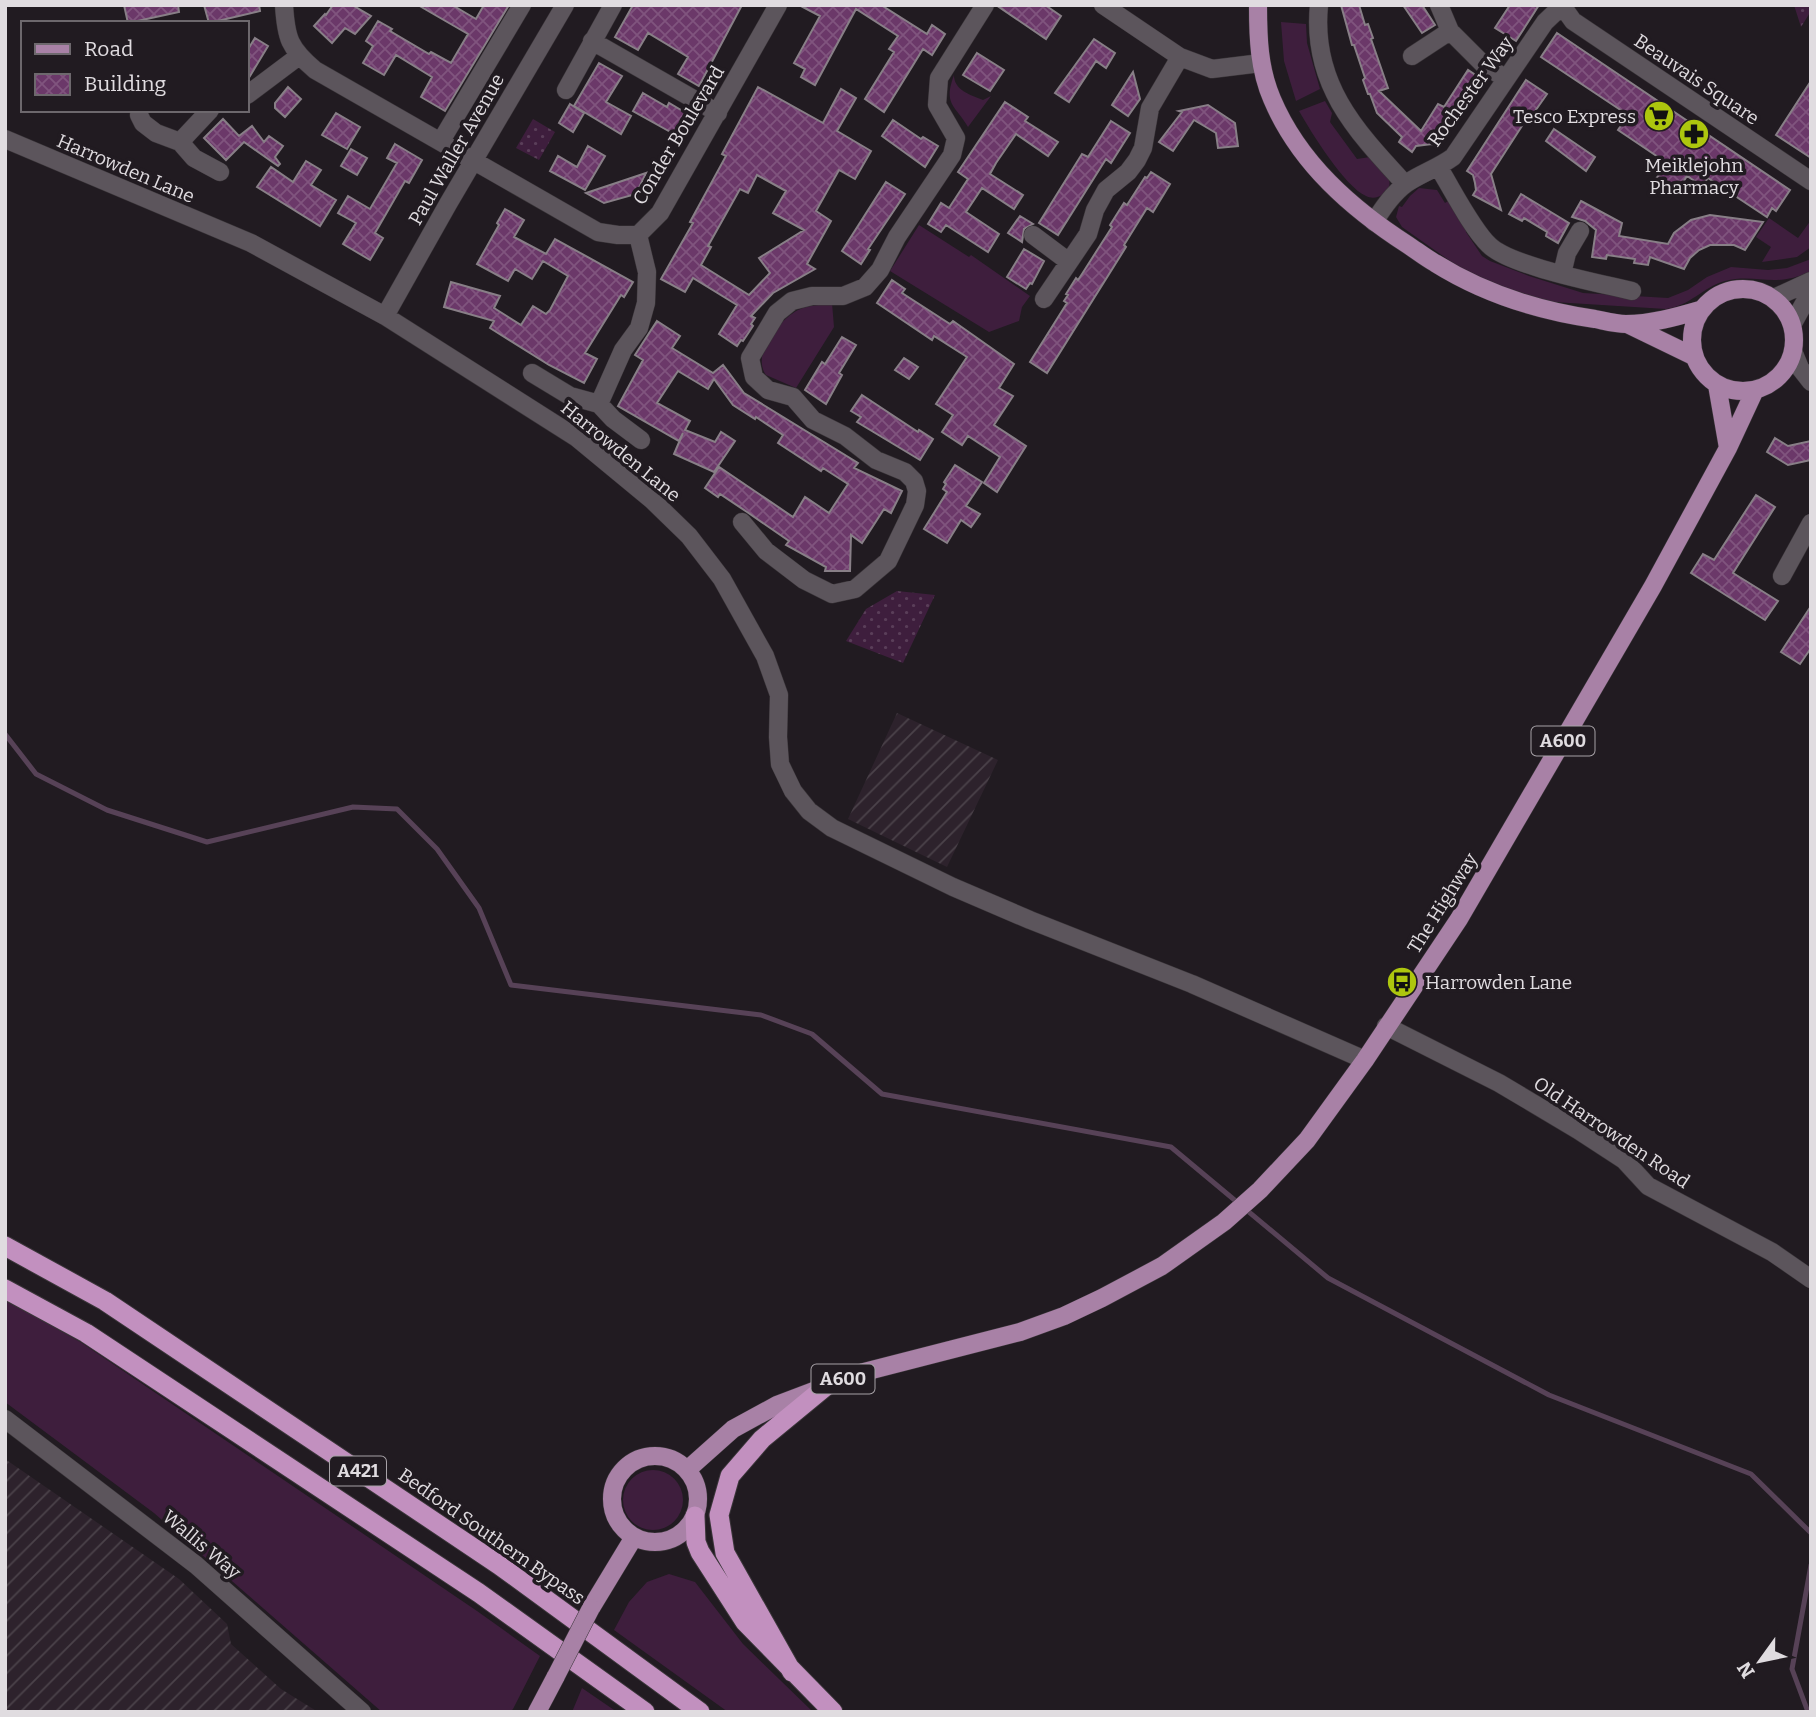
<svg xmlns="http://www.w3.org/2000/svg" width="1816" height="1717" font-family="Bitter,serif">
	<defs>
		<pattern id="industrial-furrows" width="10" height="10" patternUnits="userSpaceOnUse" patternTransform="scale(1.75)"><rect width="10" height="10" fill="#2d222c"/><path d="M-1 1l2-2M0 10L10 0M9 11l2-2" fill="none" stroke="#4b424a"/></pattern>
		<pattern id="park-dots" width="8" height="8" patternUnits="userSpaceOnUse" patternTransform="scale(1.75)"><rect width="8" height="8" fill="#3e1e3d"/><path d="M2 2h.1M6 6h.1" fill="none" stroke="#5a3e59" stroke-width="1.8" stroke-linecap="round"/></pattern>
		<pattern id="building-cross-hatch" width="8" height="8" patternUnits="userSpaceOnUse" patternTransform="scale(1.75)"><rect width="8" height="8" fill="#6b3869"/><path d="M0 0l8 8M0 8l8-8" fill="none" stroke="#80547e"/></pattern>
	</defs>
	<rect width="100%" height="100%" fill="#211b21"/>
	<path fill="url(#industrial-furrows)" d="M897 713 998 760 947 867 848 819Z
		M5 1459 179 1579 227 1624 231 1644 281 1689 318 1712H5Z"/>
	<path fill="#3e1e3d" d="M1281 22 1306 24 1307 43 1320 89 1296 101 1284 61Z
		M954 75C954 90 970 95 983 100L991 96 968 127C955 105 943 105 954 75Z
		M1325 101 1332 113 1330 122 1357 159 1370 157C1375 163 1384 170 1388 177 1395 191 1377 202 1366 196 1345 187 1311 132 1299 111Z
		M1419 188 1437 190 1445 203 1451 199 1468 225 1466 232 1482 256 1490 261 1529 276 1583 293 1668 298 1688 290 1707 277 1731 267 1768 270 1787 268 1811 259V271C1775 289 1757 273 1725 281 1703 287 1690 306 1666 309L1554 302 1527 297 1467 273 1402 227 1396 217 1399 206 1402 207 1410 196Z
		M1769 218 1798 238 1811 220V247L1797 257 1762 262 1771 247 1756 237Z
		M919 225 969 257 971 255 1030 296 1022 307 1019 321 989 332 890 271Z
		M832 303 834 327 796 388 766 375C751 354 779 320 798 310 809 305 821 305 832 303Z
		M5 1299 82 1343 477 1611 540 1656 513 1709 510 1712H382L154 1513 5 1402Z
		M623 1500a30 30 0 1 1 60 0a30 30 0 1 1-60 0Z
		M669 1574 695 1582 743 1644 813 1712H728L614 1630 629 1602 647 1582Z
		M582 1688 617 1712H572Z"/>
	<path fill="url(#park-dots)" d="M1794 5H1811V11L1801 27Z
		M533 119 555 132 539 160 516 148Z
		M897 591 935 595 903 663 846 641 866 609Z"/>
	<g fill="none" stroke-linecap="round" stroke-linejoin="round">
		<path stroke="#574257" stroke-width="5" d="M5 734 36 774 107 810 207 842 353 807 397 809 437 849 479 908 511 985 761 1015 812 1034 882 1094 1171 1147 1328 1278 1549 1395 1751 1474 1811 1533
			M1808 1712 1792 1669 1811 1565"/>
	</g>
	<path fill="url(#building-cross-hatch)" stroke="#887f87" stroke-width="2" fill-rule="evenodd" d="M124 5H178L179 12 128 23Z
		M204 5H259L260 11 209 23Z
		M333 5H352L371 16 355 34 345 28 332 43 314 26 325 14 326 15Z
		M418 5H452L476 19 484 5H509L445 111 421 97 432 77 396 55 384 75 363 63 373 46 366 41 378 21 392 29 390 31 429 54 431 52 451 63 468 34Z
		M633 5H742L699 86 678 74 688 57 648 33 638 50 615 37Z
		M799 5H881L927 34 932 25 945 34 932 55 923 49 884 112 865 99 894 52 889 49 898 36 856 9 815 85 801 77 805 69 794 63 820 16Z
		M996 5H1045L1061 16 1046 39Z
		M1341 5H1359L1365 25 1368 24 1373 38 1371 39 1388 88 1379 91 1421 131 1438 104 1444 107 1468 70 1483 80 1437 147 1432 144 1416 146 1412 152 1399 142 1402 137 1377 113 1370 94H1368L1363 80 1365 78 1354 45H1352Z
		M1403 5H1422L1435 25 1422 33Z
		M1510 5H1539L1516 41 1495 28Z
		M1557 33 1790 190 1776 211 1772 208 1767 217 1708 178 1702 186 1687 176 1677 192 1656 179 1667 163 1618 130 1628 115 1541 57Z
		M255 38 268 46 247 81V51Z
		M1094 39 1115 53 1106 68 1096 61 1069 102 1055 93Z
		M977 53 1004 70 990 91 963 75Z
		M599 63 622 76 606 102 631 116 621 134 574 106Z
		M1133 72 1140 99 1128 116 1112 105Z
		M1526 80 1547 94 1533 114 1531 112 1491 174 1501 210 1473 195 1476 190 1475 183 1473 175 1467 171Z
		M1811 81V158L1776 135Z
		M288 87 301 99 285 117 275 108V103Z
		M758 87 823 123 841 89 856 98 837 131 871 151 855 179 839 170 816 211 831 221 807 264 815 269 773 293 751 316 755 318 751 324 753 326 743 341 741 340 737 346 719 334 737 305 693 278 685 292 661 279 693 223 690 222 726 156 722 154ZM757 175 786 191 773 213 804 230 759 258 770 273 749 295 701 265 711 247 708 246 740 189 748 193Z
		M643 93 667 107 669 103 686 113 674 134 633 111Z
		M1005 102 1028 117 1025 121 1058 142 1048 156 1016 134 996 163 990 174 1023 195 1014 209 982 188 966 212 999 234 988 252 946 225 941 232 928 224 941 203 949 208 968 179 958 172Z
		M570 104 584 113 573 132 559 123Z
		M1208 105 1235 123 1238 146 1218 148 1216 133 1194 120 1173 151 1159 142 1182 112 1179 111Z
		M336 113 360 127 347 149 322 135Z
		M223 119 239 136 252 126 264 142 269 136 283 146 275 157 280 164 278 166 244 142 226 160 204 138Z
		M893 120 921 139 923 137 938 146 925 167 882 136Z
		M1111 121 1130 133 1111 163 1106 159 1058 235 1039 223 1082 154 1088 157Z
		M1554 129 1595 157 1586 171 1546 141Z
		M395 144 422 160 409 183 405 181 375 233 383 238 370 260 343 244 356 223 338 213 348 196 370 209 397 163 387 158Z
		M588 146 605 156 585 190 550 171 558 156 577 167Z
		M351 149 367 158 357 175 341 166Z
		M306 161 321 170 311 185 336 200 320 226 257 187 271 167 293 182Z
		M1151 172 1170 184 1153 212 1147 208 1124 245 1126 247 1047 373 1030 362 1067 303 1064 301 1068 295 1066 294 1076 278 1078 280 1082 274 1112 227 1110 225 1124 203 1127 205 1145 177 1147 178Z
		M646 173 636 194 604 203 586 193Z
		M886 182 905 194 868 249 870 250 861 264 842 251Z
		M1521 194 1569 223 1558 243 1546 236 1547 232 1524 218 1522 221 1509 214Z
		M1581 201 1622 223 1619 236 1668 244 1674 233 1691 220 1710 215 1763 222 1745 250 1734 245H1710L1699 250 1690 258 1684 269 1650 257 1648 265 1634 263 1635 259 1607 255 1606 259 1592 257 1596 230 1585 221 1572 217Z
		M505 209 524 220 514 237 546 254 555 239 633 282 624 297 621 295 585 353 597 359 584 383 549 365 490 328 494 321 444 307 451 282 500 296 494 308 521 325 533 306 546 314 550 310 568 276 543 261 532 279 515 269 508 281 477 264 499 225 497 223Z
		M1020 216 1033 224 1024 229 1022 242 1008 233Z
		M1024 249 1044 261 1032 284 1030 283 1026 289 1007 277Z
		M892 280 905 289 902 293 950 324 953 321 1014 364 999 388 1013 396 994 425 1026 446 997 492 984 483 1000 457 968 436 962 445 942 432 953 415 936 404 967 357 934 336 932 340 877 303Z
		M657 321 680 336 672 348 713 373 723 365 744 393 858 463 854 468 902 491 891 513 884 509 862 543 851 535 850 571H825L826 567 786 545 789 541 747 512 720 494 718 497 705 488 719 467 793 517 805 497 829 513 848 484 823 468 821 471 778 443 783 435 756 417 755 419 733 405 714 379 708 389 678 371 657 403 690 421 685 430 715 442 721 432 735 441 714 472 674 454 683 433 679 441 618 406 643 360 635 355Z
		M842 337 856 345 839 373 842 375 826 404 805 390 822 362 825 364Z
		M904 358 918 367 909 379 895 370Z
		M862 395 918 432 919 430 933 439 920 460 857 422 861 417 851 411Z
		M1775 438 1788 446 1811 441V460L1788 465 1767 452Z
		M955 465 982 482 966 506 980 514 971 527 961 520 947 543 924 529 947 492 943 489 946 484 944 482Z
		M1756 495 1775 507 1733 573 1778 601 1765 620 1691 573 1703 554 1714 560Z
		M1811 606V648L1800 664 1781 652Z"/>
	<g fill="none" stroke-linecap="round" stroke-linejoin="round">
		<g stroke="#3a3539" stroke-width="19">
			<path id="minor" d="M284 5C286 38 289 48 315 70L598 232 618 235H638
				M1103 5 1180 57 1212 69 1261 63
				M1319 5C1311 84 1356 131 1405 184
				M1439 5 1450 31 1482 63 1506 79
				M1563 7 1573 21 1811 181
				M592 41 718 113
				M1412 56 1450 31
				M566 90 613 5
				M247 95 299 56
				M139 115 143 123 156 133 180 142 194 158 220 172
				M5 139 251 243 385 316 577 438 652 500 689 536 722 579 765 656 779 695 778 737 780 764 793 791 809 811 832 828 953 887 1030 920 1192 984 1365 1060
				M441 141 522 5
				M180 142 210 110
				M1439 168C1452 189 1472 229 1489 245 1510 266 1599 283 1632 291
				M1374 222C1383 208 1393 193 1407 183 1422 173 1438 168 1453 157L1545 22 1563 5
				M638 235 660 213 778 5
				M1033 235 1069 262
				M1562 274 1567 253 1580 231
				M1774 298 1811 281
				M1044 299 1088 234 1095 210 1106 190 1128 172 1137 160 1143 148 1150 108 1180 57
				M385 316 448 204 565 5
				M1792 325 1811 291
				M1793 351 1800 368 1811 382
				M532 373 570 396 599 404 613 419 641 440
				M599 404 623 350 639 328 646 303 647 272 638 235
				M742 522 766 551 804 580 832 594 855 589 888 561 915 505 917 491 914 481 905 472 876 460 845 436 813 420 793 397 768 390 754 377 750 358 777 313 792 301 812 296H843L865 287 880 270 897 237 952 155 956 138 937 105 939 78 985 5
				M1782 576 1811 523
				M1386 1026 1499 1083 1578 1130 1624 1160 1648 1186 1772 1252 1811 1279"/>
		</g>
		<g stroke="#3a3539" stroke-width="19">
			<path id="tertiary" d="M5 1419 196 1565 362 1712"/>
		</g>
		<g stroke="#3a3539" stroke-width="19">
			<path id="primary" d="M1258 5C1258 38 1259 69 1272 99 1299 163 1352 209 1408 245 1417 251 1426 258 1435 263 1483 293 1539 311 1595 319 1605 321 1616 324 1626 324 1651 324 1676 317 1700 310
				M1692 340a51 51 0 1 1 102 0a51 51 0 1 1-102 0Z
				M1627 324 1693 356
				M1717 385 1728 448
				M612 1499a43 43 0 1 1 86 0a43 43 0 1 1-86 0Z
				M687 1470 733 1429 777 1405 864 1372 1020 1332 1064 1316 1102 1298 1162 1266 1224 1222 1260 1190 1307 1140 1365 1060 1459 919 1653 586 1728 448 1755 390
				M591 1608 634 1537
				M537 1712 556 1676"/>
		</g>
		<g stroke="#3a3539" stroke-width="21">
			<path id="trunk" d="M5 1246 105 1301 499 1565 700 1712
				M5 1289 86 1333 479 1593 645 1712
				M695 1516 696 1542 700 1552 745 1622 833 1712
				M792 1672 725 1553 719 1515 730 1476 762 1439 830 1383"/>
		</g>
		<use href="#minor" stroke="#5c555c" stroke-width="18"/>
		<use href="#tertiary" stroke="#5c555c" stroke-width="18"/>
		<use href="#primary" stroke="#a881a6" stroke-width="18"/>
		<use href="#trunk" stroke="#c290bf" stroke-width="19"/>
		<g stroke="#3a3539" stroke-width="19" stroke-linecap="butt">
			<path id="primary-bridge" d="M556 1676 591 1608"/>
		</g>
		<use href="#primary-bridge" stroke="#a881a6" stroke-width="18"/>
	</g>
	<defs>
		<g id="supermarket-disc" transform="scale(1.575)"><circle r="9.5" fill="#adc60e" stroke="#211b21"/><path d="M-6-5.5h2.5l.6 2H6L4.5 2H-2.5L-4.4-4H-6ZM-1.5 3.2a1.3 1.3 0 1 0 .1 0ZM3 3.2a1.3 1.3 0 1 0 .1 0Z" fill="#111"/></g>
		<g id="pharmacy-disc" transform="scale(1.575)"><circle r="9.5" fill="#adc60e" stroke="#211b21"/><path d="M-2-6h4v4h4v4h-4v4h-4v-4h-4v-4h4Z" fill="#111"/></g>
		<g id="bus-disc" transform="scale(1.575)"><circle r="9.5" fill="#adc60e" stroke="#211b21"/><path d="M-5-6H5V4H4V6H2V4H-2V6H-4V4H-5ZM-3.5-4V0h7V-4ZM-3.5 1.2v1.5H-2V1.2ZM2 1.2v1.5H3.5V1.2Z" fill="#111"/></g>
	</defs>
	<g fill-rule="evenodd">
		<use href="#supermarket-disc" x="1659" y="116"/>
		<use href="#pharmacy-disc" x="1694" y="134"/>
		<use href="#bus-disc" x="1402" y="982"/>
	</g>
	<g text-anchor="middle" stroke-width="7" stroke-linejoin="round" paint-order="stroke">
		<g fill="#211b21" stroke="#a7a2a7" stroke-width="2">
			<rect x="1531.5" y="726.5" width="63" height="29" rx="5"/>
			<rect x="811.5" y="1364.5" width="63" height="29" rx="5"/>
			<rect x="330" y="1456.5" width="56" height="29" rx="5"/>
		</g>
		<g font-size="18" font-weight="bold" fill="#e0dce0">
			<text x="1563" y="747">A600</text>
			<text x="843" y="1385">A600</text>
			<text x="358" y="1477">A421</text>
		</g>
		<g font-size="19" fill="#e0dce0" stroke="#211b21">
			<text transform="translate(1697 79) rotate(34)" y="7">Beauvais Square</text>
			<text transform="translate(1470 91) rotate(-54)" y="7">Rochester Way</text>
			<text transform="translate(678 135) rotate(-59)" y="7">Conder Boulevard</text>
			<text transform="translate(456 149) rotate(-60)" y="7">Paul Waller Avenue</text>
			<text transform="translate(126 168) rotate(23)" y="7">Harrowden Lane</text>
			<text transform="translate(621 451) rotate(39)" y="7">Harrowden Lane</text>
			<text transform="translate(1442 903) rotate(-58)" y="7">The Highway</text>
			<text transform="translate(1612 1132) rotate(34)" y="7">Old Harrowden Road</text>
			<text transform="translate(492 1536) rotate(35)" y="7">Bedford Southern Bypass</text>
			<text transform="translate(202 1544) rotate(40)" y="7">Wallis Way</text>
		</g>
		<g font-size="19" fill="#e0dce0" stroke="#211b21" text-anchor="end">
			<text x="1636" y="123">Tesco Express</text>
			<text x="1694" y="172" text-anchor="middle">Meiklejohn<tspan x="1694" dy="22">Pharmacy</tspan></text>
			<text x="1425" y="989" text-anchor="start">Harrowden Lane</text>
		</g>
	</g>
	<rect width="1816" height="1717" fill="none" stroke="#e0dce0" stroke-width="14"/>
	<rect x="21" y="21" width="228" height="91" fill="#211b21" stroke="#6d686d" stroke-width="2"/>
	<rect x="35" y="44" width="35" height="10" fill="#a881a6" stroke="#6d686d" stroke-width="2"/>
	<text x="84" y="56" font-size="21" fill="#e0dce0">Road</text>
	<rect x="35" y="74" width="35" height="21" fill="url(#building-cross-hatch)" stroke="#6d686d" stroke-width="2"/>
	<text x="84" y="91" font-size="21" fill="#e0dce0">Building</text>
	<g transform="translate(1760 1661) rotate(237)" stroke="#211b21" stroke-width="5" paint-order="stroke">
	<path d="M0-5L12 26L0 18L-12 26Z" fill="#e0dce0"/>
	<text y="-10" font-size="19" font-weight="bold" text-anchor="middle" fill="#e0dce0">N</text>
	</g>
</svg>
